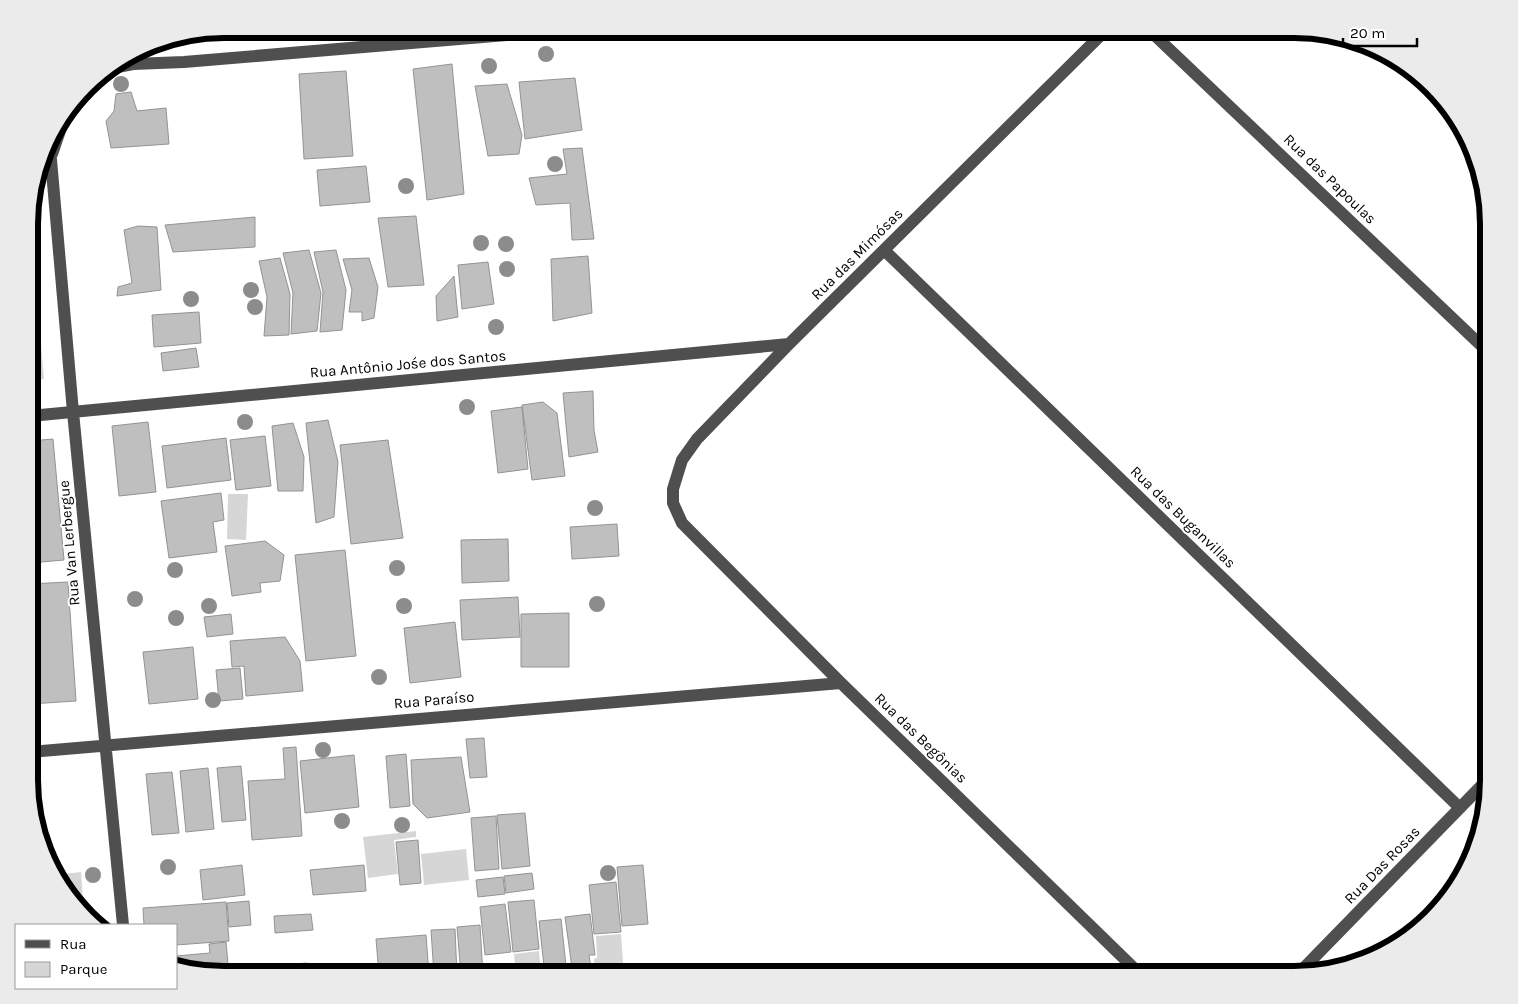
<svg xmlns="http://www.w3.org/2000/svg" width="1518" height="1004" font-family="Karla,sans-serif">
	<rect width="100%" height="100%" fill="#fff"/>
	<path fill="#d6d6d6" d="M30 219 44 379 30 381Z
		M228 494H248L246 540 227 539Z
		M416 831V837L394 840 398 874 368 878 363 837Z
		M466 849 469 880 424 885 421 854Z
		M81 872 83 901 77 902 54 875Z
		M621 934 624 975H595L594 959 597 958 596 936Z
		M539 951 541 975H516L514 954Z"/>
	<path fill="#bfbfbf" stroke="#939393" d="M452 64 464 194 427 200 413 69Z
		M346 71 353 156 304 159 299 74Z
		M575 78 582 130 525 139 519 82Z
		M507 84 522 135 519 154 488 156 475 86Z
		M131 92 137 111 166 108 169 144 111 148 106 121 114 111 116 94Z
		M582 148 594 239 572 240 570 203 536 205 529 178 567 174 563 149Z
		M366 166 370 202 320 206 317 170Z
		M416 216 424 285 388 287 378 218Z
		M255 217V247L173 252 165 225Z
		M138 226 157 227 161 290 117 296 118 287 132 283 124 230Z
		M309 250 321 293 317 331 291 334 293 293 283 253Z
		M336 250 346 290 342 330 320 332 323 292 314 252Z
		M588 256 592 313 553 321 551 259Z
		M280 258 290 294 289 335 264 336 267 297 259 261Z
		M369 258 378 287 374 318 362 321V312H349L352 290 343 259Z
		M488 262 494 304 462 309 458 265Z
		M454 276 458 317 437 321 436 296Z
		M199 312 201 343 154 347 152 315Z
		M196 348 199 367 163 371 161 353Z
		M593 391 594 430 598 452 569 457 563 393Z
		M543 402 557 413 565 476 532 480 522 405Z
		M522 407 528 469 498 473 491 411Z
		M328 420 338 462 334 517 316 523 306 423Z
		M148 422 156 492 119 496 112 426Z
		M293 423 304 457 303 491H278L272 426Z
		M265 436 271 486 236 490 230 440Z
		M226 438 231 480 167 488 162 446Z
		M53 439 64 560 30 563V441Z
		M388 440 403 538 351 544 340 445Z
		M221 493 224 520 213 522 217 552 169 558 161 501Z
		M617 524 619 556 572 559 570 527Z
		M508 539 509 581 462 583 461 540Z
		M265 541 284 555 280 581 260 583 261 592 232 596 225 546Z
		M345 550 356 656 306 661 295 555Z
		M68 582 76 701 30 704V584Z
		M518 597 520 637 462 640 460 600Z
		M569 613V667H521V614Z
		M231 614 233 634 207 637 204 617Z
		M455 622 461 677 410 683 404 628Z
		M285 637 300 661 303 691 246 696 244 666 232 667 230 641Z
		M193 647 198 699 149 704 143 652Z
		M240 668 243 699 219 701 216 670Z
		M484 738 487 777 470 778 466 739Z
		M296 747 302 836 252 840 248 781 285 779 283 748Z
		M406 754 410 806 390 808 386 756Z
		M354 755 359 807 305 813 300 761Z
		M461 757 470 812 427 818 413 804 411 760Z
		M241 766 246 820 222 822 217 768Z
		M208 768 214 829 186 832 180 771Z
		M172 772 179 833 152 835 146 774Z
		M525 813 530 866 502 869 497 815Z
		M496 816 499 869 475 871 471 818Z
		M418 840 421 883 400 885 396 842Z
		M242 865 245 895 203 900 200 870Z
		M364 865 366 891 313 895 310 870Z
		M643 865 648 924 622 926 617 867Z
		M532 873 534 889 506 893 504 876Z
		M503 877 505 894 478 897 476 880Z
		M616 882 621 932 594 934 589 885Z
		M534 900 539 949 513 952 508 902Z
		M249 901 251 925 229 927 227 903Z
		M226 902 229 941 176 945V925H144L143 908Z
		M505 904 511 952 485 955 480 907Z
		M311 914 313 930 275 933 274 916Z
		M590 914 595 955H589L592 975H573L565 917Z
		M561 919 567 975H545L539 921Z
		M480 925 483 975H461L457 927Z
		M455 929 457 975H434L431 930Z
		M426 935 429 975H379L376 939Z
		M226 942 229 975 176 968V956L210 953 209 944Z
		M307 963 317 975H273L272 966Z
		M636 972 637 975H625V973Z"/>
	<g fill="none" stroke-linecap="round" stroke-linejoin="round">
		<path stroke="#4f4f4f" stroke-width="12" d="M1107 29 789 344 697 439 682 460 673 489V503L682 523 841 683 1141 975
			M1148 29 1489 353
			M107 69 133 64 184 62 577 29
			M49 137 73 412 123 925
			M52 154 65 116
			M884 250 1460 808
			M30 416 789 344
			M30 752 841 683
			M1297 975 1489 778"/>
	</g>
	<g fill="#8c8c8c">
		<circle cx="546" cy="54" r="8"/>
		<circle cx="489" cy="66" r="8"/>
		<circle cx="121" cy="84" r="8"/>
		<circle cx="555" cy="164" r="8"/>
		<circle cx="406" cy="186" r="8"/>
		<circle cx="481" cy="243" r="8"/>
		<circle cx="506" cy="244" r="8"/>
		<circle cx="507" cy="269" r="8"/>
		<circle cx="251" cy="290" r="8"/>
		<circle cx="191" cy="299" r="8"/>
		<circle cx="255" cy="307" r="8"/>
		<circle cx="496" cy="327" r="8"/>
		<circle cx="467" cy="407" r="8"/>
		<circle cx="245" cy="422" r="8"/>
		<circle cx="595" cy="508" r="8"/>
		<circle cx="397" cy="568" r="8"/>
		<circle cx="175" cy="570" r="8"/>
		<circle cx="135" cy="599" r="8"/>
		<circle cx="597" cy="604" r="8"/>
		<circle cx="209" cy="606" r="8"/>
		<circle cx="404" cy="606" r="8"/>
		<circle cx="176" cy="618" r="8"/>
		<circle cx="379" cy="677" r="8"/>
		<circle cx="213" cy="700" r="8"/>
		<circle cx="323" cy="750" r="8"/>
		<circle cx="342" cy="821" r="8"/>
		<circle cx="402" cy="825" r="8"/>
		<circle cx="168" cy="867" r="8"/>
		<circle cx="608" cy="873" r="8"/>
		<circle cx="93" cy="875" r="8"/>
	</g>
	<g text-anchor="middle" stroke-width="4" stroke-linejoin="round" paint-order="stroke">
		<g font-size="15" fill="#000" stroke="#fff">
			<text transform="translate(1330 179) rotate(44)" y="5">Rua das Papoulas</text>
			<text transform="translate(857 254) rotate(-45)" y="5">Rua das Mimósas</text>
			<text transform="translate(408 364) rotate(-5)" y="5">Rua Antônio Jośe dos Santos</text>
			<text transform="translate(1183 517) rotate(44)" y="5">Rua das Buganvillas</text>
			<text transform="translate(69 543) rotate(-95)" y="5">Rua Van Lerbergue</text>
			<text transform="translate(434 700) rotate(-5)" y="5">Rua Paraíso</text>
			<text transform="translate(921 738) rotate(44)" y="5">Rua das Begônias</text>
			<text transform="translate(1382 865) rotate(-46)" y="5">Rua Das Rosas</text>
		</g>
	</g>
	<path d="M0 0H1518V1004H0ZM224 38H1294A186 186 0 0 1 1480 224V780A186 186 0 0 1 1294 966H224A186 186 0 0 1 38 780V224A186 186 0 0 1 224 38Z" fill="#ebebeb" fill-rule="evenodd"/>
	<path fill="none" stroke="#000" stroke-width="6" d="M224 38H1294A186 186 0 0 1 1480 224V780A186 186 0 0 1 1294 966H224A186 186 0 0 1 38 780V224A186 186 0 0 1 224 38Z"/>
	<rect x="15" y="924" width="162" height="65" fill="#ffffff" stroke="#999999"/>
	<rect x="25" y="940" width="25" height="8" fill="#4f4f4f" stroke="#999999"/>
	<text x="60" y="949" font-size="15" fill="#000000">Rua</text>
	<rect x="25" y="962" width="25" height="15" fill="#d6d6d6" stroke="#999999"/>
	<text x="60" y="974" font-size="15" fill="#000000">Parque</text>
	<path d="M1343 38v8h74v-8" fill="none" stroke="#000000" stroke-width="2.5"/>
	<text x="1350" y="38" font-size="15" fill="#000000" stroke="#ffffff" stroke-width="4" paint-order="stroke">20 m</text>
</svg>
